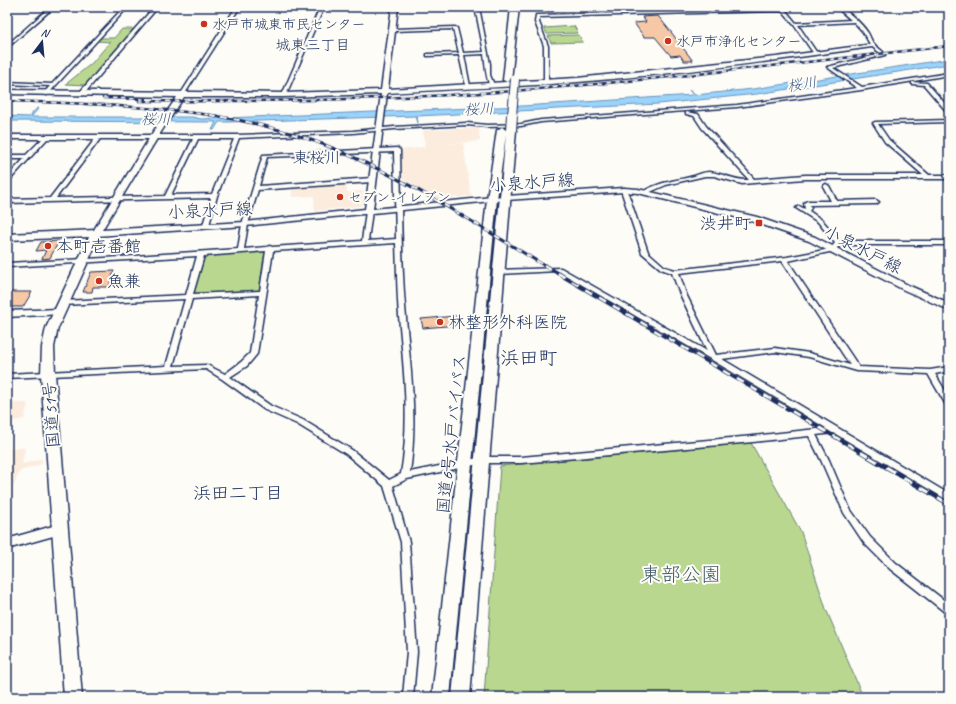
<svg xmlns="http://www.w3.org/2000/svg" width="956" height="704" font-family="Caveat,'Klee One',sans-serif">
	<rect width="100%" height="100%" fill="#fdfcf7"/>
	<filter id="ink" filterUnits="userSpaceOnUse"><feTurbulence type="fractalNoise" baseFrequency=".025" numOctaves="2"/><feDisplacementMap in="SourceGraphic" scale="8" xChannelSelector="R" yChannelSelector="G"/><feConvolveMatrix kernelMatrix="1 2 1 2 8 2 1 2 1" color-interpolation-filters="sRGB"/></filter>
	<g filter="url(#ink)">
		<path fill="#fbecde" d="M479 128 480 141 436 145 463 143 471 196 436 199 400 177 399 150 425 147 423 130Z
			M346 183 347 192 364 191 361 206 315 211 314 196 292 197V187Z
			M7 403H28L24 419 13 421 7 440Z
			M7 448H25L22 464 42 459V464L20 471 7 500Z"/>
		<path fill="#b9d78f" stroke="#6a8376" d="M574 26 578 33 547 34 544 28Z
			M122 29H134L86 85 66 84 92 63 110 42 96 41 99 38H114Z
			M579 35 583 42 551 43 548 36Z
			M264 250 265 252 259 290 197 294 194 292 204 258 206 256Z
			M751 443 801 532 826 609 863 697H484L500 466Z"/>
		<path fill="#9bd4fb" stroke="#6892bc" d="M949 59V64L757 94 659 104 417 116 418 123 416 116 228 122H219L214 130H212L216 122 7 121V116L29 117 37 108H39L31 117H192L201 119 522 106 693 95 689 90 695 95 753 89Z"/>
		<path fill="#f6c8a5" stroke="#1b2f5e" d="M658 16 671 32 693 61H684L680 55 671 56 655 37H644L634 23 646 22 642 17Z
			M59 241 50 258 42 259 46 250 36 251 41 242Z
			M114 271 109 287H93L92 292H83L91 272Z
			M7 292H32L23 307H7Z
			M456 316 458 325 423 328 421 319Z"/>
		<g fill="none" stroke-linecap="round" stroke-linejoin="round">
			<g stroke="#1b2f5e" stroke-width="3">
				<path id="street" d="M50 7H54L7 48V45Z
					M124 7H128L47 95 43 94 50 86 7 84V82L52 84Z
					M154 7H158L83 95H79V93Z
					M236 7H240L184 95 180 96V95Z
					M320 7H324L286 95 282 96V95Z
					M475 7H479L490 64V75L494 85V86H490C485 75 486 66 484 54L464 55 470 86 468 87 466 86 459 55 427 56V54H429L459 53 453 29 393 31 391 30 393 29 455 27 457 28 463 53 484 52Z
					M779 7H783L796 23 851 20 836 7C845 7 863 25 868 33 870 36 871 41 874 44 878 49 882 49 885 55L833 68 862 87 949 73V75L861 90 737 107 541 122 521 126 487 127 467 125 394 129 353 133 239 138 217 196 209 225 206 227 203 225 211 198 7 203V199L50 198 95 139H47L9 181 7 182V177L24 159H7V155H26L42 139H7V135H237L353 131 394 127 467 123 487 125 521 124 541 120 737 105 857 88 827 67 881 54 879 52 871 46 863 32 854 22 798 25 817 53 815 54H814L794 25 782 11 539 17V22L548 46V82L546 83 544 82V46L535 22 536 15 781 9ZM100 139H193L165 196 56 198ZM198 139H234L212 194 171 195Z
					M912 82 927 83 949 108V112H947L924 85 912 84Z
					M686 112 698 114 706 126 754 179 805 175H923L885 142 873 123 875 122 949 120V122L878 124 889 140 929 175H949V179H805L742 184 714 176H705L666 185 648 193H644V191C661 181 676 181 694 176 700 174 704 172 709 172 723 173 735 181 749 180L702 128 694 116 686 114Z
					M397 148 400 150C401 198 401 245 404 293 408 353 419 412 410 472L483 457H521L753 436 826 428 712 360 558 271 499 274 496 272 499 270 561 268 707 351 680 294 672 273 661 269 642 253 621 190 622 189 624 188 627 190 648 252 665 267 675 270 787 257 830 249 835 243 818 222 796 208 799 206 805 209 804 203 807 201H831L823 186 826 184 829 186 837 201 876 200 879 202 876 204 810 205 811 208 809 211 822 220 840 241H949V245H840L834 251 788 261 859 367 930 370 949 367V371L935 374 949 397V406L946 405 928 374 857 371 809 357 775 352 722 359 949 494V501L834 433 816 435 829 460 850 509 870 537 896 563 949 604V614L946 613 890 569 864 543 844 513 821 460 809 436 753 442 521 463H483L407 479 393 486 409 542 417 652 413 697H403L407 652 401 542 384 486 346 454 297 424 265 410 222 379 206 369 7 378V374L166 366 185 299 63 305 60 303 63 301 186 295 197 256 7 267V263L105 258 238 249 242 224 263 155ZM394 152 396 239 368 241 372 211 369 209 366 211 362 241 272 247 270 246 267 247 244 249 248 224 258 190 372 182 375 180 372 178 259 186 267 157ZM396 243C397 267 397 292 399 316 404 370 410 420 401 474L389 480 352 450 303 420 271 406 230 377 247 366 257 354 273 251ZM266 251 260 291 193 294 204 256ZM782 261 850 365 809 353 775 348 716 355 686 294 679 273ZM259 295 250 353 241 362 225 374 207 365 173 366 192 299Z"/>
			</g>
			<g stroke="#1b2f5e" stroke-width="3">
				<path id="secondary" d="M392 7H398L388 89 577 78 776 57 874 44V46L872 47C774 61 676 74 578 82 514 87 451 89 387 93L373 209 492 197 624 188 638 189 757 217 815 237 910 286 949 303V310L904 290 809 241 751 221 638 193 624 192 492 201 245 226 96 236 92 233 153 132 177 97 7 94V90L284 93 381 90ZM381 94 365 209 245 222 102 230 161 132 184 97H284Z
					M59 309 62 310 64 312 62 314 7 317V311Z
					M60 524 64 525 66 529 64 533 7 549V539Z"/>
			</g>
			<g stroke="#1b2f5e" stroke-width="3">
				<path id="highway" d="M511 7H519L511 80 507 82 503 80Z
					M502 127 506 130 511 127 516 130 470 697H452L506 134 497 199 450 697H432L487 199 497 130Z
					M96 230 101 233 58 328 54 347 55 374 82 697H64L41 374 42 347 46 328 89 237 7 240V234Z"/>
			</g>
			<use href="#street" fill="#fdfcf7" fill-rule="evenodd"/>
			<use href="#secondary" fill="#fdfcf7" fill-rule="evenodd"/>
			<use href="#highway" fill="#fdfcf7" fill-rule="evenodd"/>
			<g stroke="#1b2f5e" stroke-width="2.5">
				<path id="rail-far3" d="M103 98 145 99
					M7 101C77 103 147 106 217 116
					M139 101C259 102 379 100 498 92 649 81 799 63 949 46"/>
			</g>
			<g stroke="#1b2f5e" stroke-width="3">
				<path id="rail-far2" d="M210 115C249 121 288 131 325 145 402 176 474 223 545 266"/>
			</g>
			<g stroke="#1b2f5e" stroke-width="4">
				<path id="rail-far1" d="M544 265 871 458"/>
			</g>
			<g stroke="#1b2f5e" stroke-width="4.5">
				<path id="rail" d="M869 457 949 504"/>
			</g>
			<use href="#rail-far3" stroke="#fdfcf7" stroke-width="1.5" stroke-dasharray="4.5" stroke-linecap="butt"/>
			<use href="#rail-far2" stroke="#fdfcf7" stroke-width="2" stroke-dasharray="6" stroke-linecap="butt"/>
			<use href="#rail-far1" stroke="#fdfcf7" stroke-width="2.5" stroke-dasharray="8" stroke-linecap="butt"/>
			<use href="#rail" stroke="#fdfcf7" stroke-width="3" stroke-dasharray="10" stroke-linecap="butt"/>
			<g stroke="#1b2f5e" stroke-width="10" stroke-linecap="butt">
				<path id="highway-bridge-far1" d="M512 116 515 79"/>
			</g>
			<g stroke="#1b2f5e" stroke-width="12" stroke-linecap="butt">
				<path id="highway-bridge" d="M511 130 512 115"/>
			</g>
			<use href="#highway-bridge-far1" stroke="#fdfcf7" stroke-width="8"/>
			<use href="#highway-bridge" stroke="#fdfcf7" stroke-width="10"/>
		</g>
	</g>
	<g fill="#c8321e" stroke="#fdfcf7" stroke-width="1.5">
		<circle cx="204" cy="24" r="4"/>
		<circle cx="668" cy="41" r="4"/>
		<circle cx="340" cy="197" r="4"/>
		<rect x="755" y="219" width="8" height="8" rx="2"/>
		<circle cx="48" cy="246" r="4"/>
		<circle cx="99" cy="281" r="4"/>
		<circle cx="440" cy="322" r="4"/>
	</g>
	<g text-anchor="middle" stroke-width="4" stroke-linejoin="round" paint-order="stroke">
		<g font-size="14" fill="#1b2f5e" stroke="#fdfcf7" text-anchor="start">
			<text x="212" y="29">水戸市城東市民センター</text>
			<text x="676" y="46">水戸市浄化センター</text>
			<text x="348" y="202">セブン-イレブン</text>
		</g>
		<g font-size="15" fill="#1b2f5e" stroke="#fdfcf7">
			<text x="313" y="50">城東三丁目</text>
		</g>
		<g font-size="15" font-style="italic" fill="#3b5885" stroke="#fdfcf7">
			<text transform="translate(802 84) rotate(-9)" y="5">桜川</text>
			<text transform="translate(479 109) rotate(-3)" y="5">桜川</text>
			<text x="156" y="124">桜川</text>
		</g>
		<g font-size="16" fill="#1b2f5e" stroke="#fdfcf7">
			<text x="317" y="163">東桜川</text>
		</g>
		<g font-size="17" fill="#1b2f5e" stroke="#fdfcf7">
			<text transform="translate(532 182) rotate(-4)" y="6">小泉水戸線</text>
			<text transform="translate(210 210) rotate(-3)" y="6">小泉水戸線</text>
			<text transform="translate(863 249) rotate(27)" y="6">小泉水戸線</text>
			<text transform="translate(51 415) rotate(-94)" y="6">国道51号</text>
			<text transform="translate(451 434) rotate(-84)" y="6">国道6号水戸バイパス</text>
		</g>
		<g font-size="17" fill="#1b2f5e" stroke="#fdfcf7" text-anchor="start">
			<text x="751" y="229" text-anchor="end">渋井町</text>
			<text x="56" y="252">本町壱番館</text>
			<text x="107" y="287">魚兼</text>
			<text x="448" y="328">林整形外科医院</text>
		</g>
		<g font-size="18" fill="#1b2f5e" stroke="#fdfcf7">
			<text x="238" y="499">浜田二丁目</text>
		</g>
		<g font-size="19" fill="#1b2f5e" stroke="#fdfcf7">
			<text x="529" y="364">浜田町</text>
		</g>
		<g font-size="20" fill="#42596a" stroke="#fdfcf7">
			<text x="681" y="581">東部公園</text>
		</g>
	</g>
	<rect width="956" height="704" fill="none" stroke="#fdfcf7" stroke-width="24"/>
	<rect x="12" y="12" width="932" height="680" fill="none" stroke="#1b2f5e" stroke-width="1.5" filter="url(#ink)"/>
	<g transform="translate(42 42) rotate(16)" stroke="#fdfcf7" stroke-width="3" paint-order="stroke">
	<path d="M0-3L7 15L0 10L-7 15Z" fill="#1b2f5e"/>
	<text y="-6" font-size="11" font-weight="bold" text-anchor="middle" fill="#1b2f5e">N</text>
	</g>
</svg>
